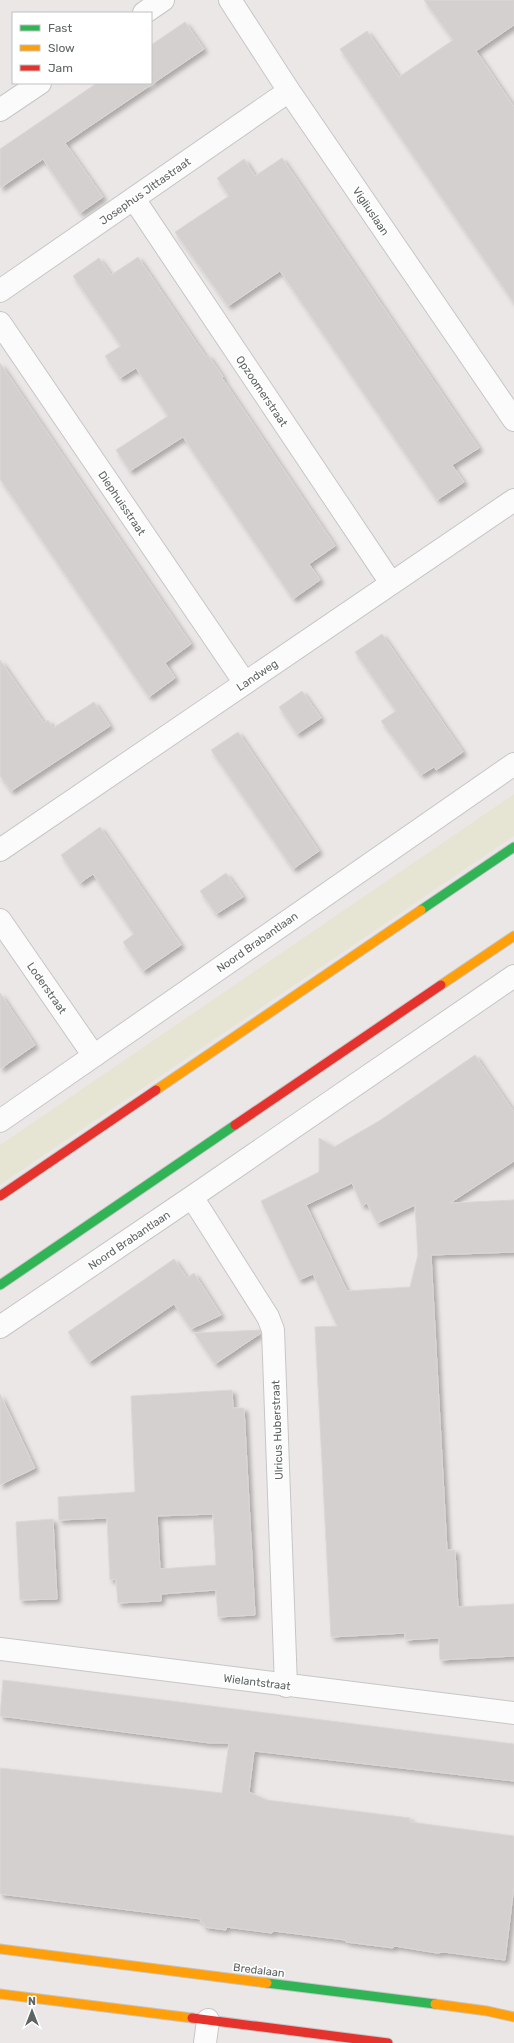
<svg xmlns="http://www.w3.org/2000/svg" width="514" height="2043" font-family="Rubik,sans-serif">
	<defs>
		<filter id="shadow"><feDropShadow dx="3.5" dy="3.5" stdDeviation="2" flood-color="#0004"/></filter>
	</defs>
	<rect width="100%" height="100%" fill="#ece7e7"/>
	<path fill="#e6e5d3" d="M514 794V836L0 1185V1145Z"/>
	<path fill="#d4d0d0" stroke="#dcd6d7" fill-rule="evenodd" filter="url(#shadow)" d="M424 0H514V25L476 51 514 107V303L340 49 367 31 399 77 453 40Z
		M185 22 204 49 65 143 103 197 80 213 43 159 0 188V149L97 83H151V45Z
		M282 158 479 448 452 465 464 482 437 500 280 271 228 306 175 232 229 196 217 178 244 159 255 176Z
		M138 257 206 357 208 355 223 377 222 378 335 546 309 564 320 580 293 599 183 437 130 471 116 450 168 416 136 368 120 378 105 356 121 346 73 276 99 258 111 275Z
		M0 363 191 644 165 663 175 678 149 697 0 479Z
		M382 634 463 752 436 770 434 767 421 775 381 721 396 711 355 652Z
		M0 660 44 723 48 720 53 728 94 702 110 726 11 791 0 776Z
		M302 691 321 718 297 734 279 707Z
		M238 732 319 851 293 869 211 750Z
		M100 827 181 945 143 971 123 942 134 934 93 874 80 883 61 855Z
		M226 873 243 897 216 914 200 891Z
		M0 993 35 1045 0 1069Z
		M475 1055 514 1112V1161L450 1203 514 1200V1252L431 1255 447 1550H455L458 1607 514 1604V1656L440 1660 439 1638 405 1640V1633L331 1637 315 1327 337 1326 313 1274 299 1280 261 1201 319 1172V1138L334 1147 379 1121ZM352 1183 362 1206 367 1203 377 1223 415 1205 418 1255 410 1287 347 1291 306 1205Z
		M174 1259 187 1278 194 1273 221 1315 191 1329 174 1304 89 1362 68 1332Z
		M260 1330 261 1333 215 1364 194 1333Z
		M232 1390 233 1408H244L255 1615 218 1617 216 1590 161 1594V1601L118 1603 116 1579 110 1580 107 1518 59 1520 58 1497 135 1492 131 1396ZM213 1514 216 1565 160 1569 157 1516Z
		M0 1394 35 1468 0 1485Z
		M53 1519 57 1599 20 1600 16 1522Z
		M3 1680 514 1744V1781L254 1751 249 1792 267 1800 410 1818V1822L514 1836V1886L505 1960 444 1952 437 1953 395 1946 393 1948 362 1944 346 1942 345 1940 274 1931 272 1933 226 1927V1930L204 1927V1923L200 1922 201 1919 0 1894V1768L222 1793 229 1743H210L0 1716Z"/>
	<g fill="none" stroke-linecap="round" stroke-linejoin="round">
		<g stroke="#c7c6c6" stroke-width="24">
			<path id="street" d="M230 0 289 91 514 420
				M144 13 163 0
				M0 110 40 83
				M134 199 391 583
				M0 291 289 91
				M0 323 245 683
				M0 850 514 500
				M0 920 94 1056
				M0 1121 514 764
				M192 1197 268 1317 273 1330 286 1686
				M0 1327 192 1197 514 976
				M0 1649 514 1713
				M205 2043 208 2020"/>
		</g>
		<g stroke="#c6c6c5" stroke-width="11">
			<path id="fast" d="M421 910 514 847
				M0 1285 235 1125
				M267 1983 435 2004"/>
		</g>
		<g stroke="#c6c6c5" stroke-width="11">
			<path id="slow" d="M441 985 514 936
				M156 1090 421 910
				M0 1949 267 1983
				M0 1994 192 2018
				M435 2004 487 2011 514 2017"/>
		</g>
		<g stroke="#c6c6c5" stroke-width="11">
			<path id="jam" d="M235 1125 441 985
				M0 1196 156 1090
				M192 2018 388 2043"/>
		</g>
		<use href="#street" stroke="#fcfbfb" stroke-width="22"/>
		<use href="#fast" stroke="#30b455" stroke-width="9"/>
		<use href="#slow" stroke="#ff9f0a" stroke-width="9"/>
		<use href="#jam" stroke="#e5322d" stroke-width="9"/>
	</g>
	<g text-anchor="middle" stroke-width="3" stroke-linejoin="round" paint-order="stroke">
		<g font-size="11" fill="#5d6462" stroke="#fff">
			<text transform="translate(145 191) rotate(-35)" y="4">Josephus Jittastraat</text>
			<text transform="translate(371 211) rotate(56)" y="4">Vigliuslaan</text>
			<text transform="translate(262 391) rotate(56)" y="4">Opzoomerstraat</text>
			<text transform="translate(122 503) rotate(56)" y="4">Diephuisstraat</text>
			<text transform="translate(257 675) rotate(-34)" y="4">Landweg</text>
			<text transform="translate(257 942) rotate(-35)" y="4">Noord Brabantlaan</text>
			<text transform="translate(47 988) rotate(55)" y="4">Loderstraat</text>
			<text transform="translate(129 1240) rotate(-34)" y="4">Noord Brabantlaan</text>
			<text transform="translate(277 1430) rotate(-92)" y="4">Ulricus Huberstraat</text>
			<text transform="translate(257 1682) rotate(7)" y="4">Wielantstraat</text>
			<text transform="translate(259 1970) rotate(7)" y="4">Bredalaan</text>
		</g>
	</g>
	<rect x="12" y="12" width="140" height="72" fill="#ffffff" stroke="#bec1c0"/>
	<rect x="20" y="25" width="20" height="6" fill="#30b455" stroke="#bec1c0"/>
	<text x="48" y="32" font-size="12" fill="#5d6462">Fast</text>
	<rect x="20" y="45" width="20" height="6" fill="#ff9f0a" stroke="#bec1c0"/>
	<text x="48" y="52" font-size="12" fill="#5d6462">Slow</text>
	<rect x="20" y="65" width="20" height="6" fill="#e5322d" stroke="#bec1c0"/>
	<text x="48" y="72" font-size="12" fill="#5d6462">Jam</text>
	<g transform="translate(32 2011)" stroke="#ffffff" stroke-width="3" paint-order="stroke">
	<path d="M0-3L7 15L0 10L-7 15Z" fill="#5d6462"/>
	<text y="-6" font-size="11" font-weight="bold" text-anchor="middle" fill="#5d6462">N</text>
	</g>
</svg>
